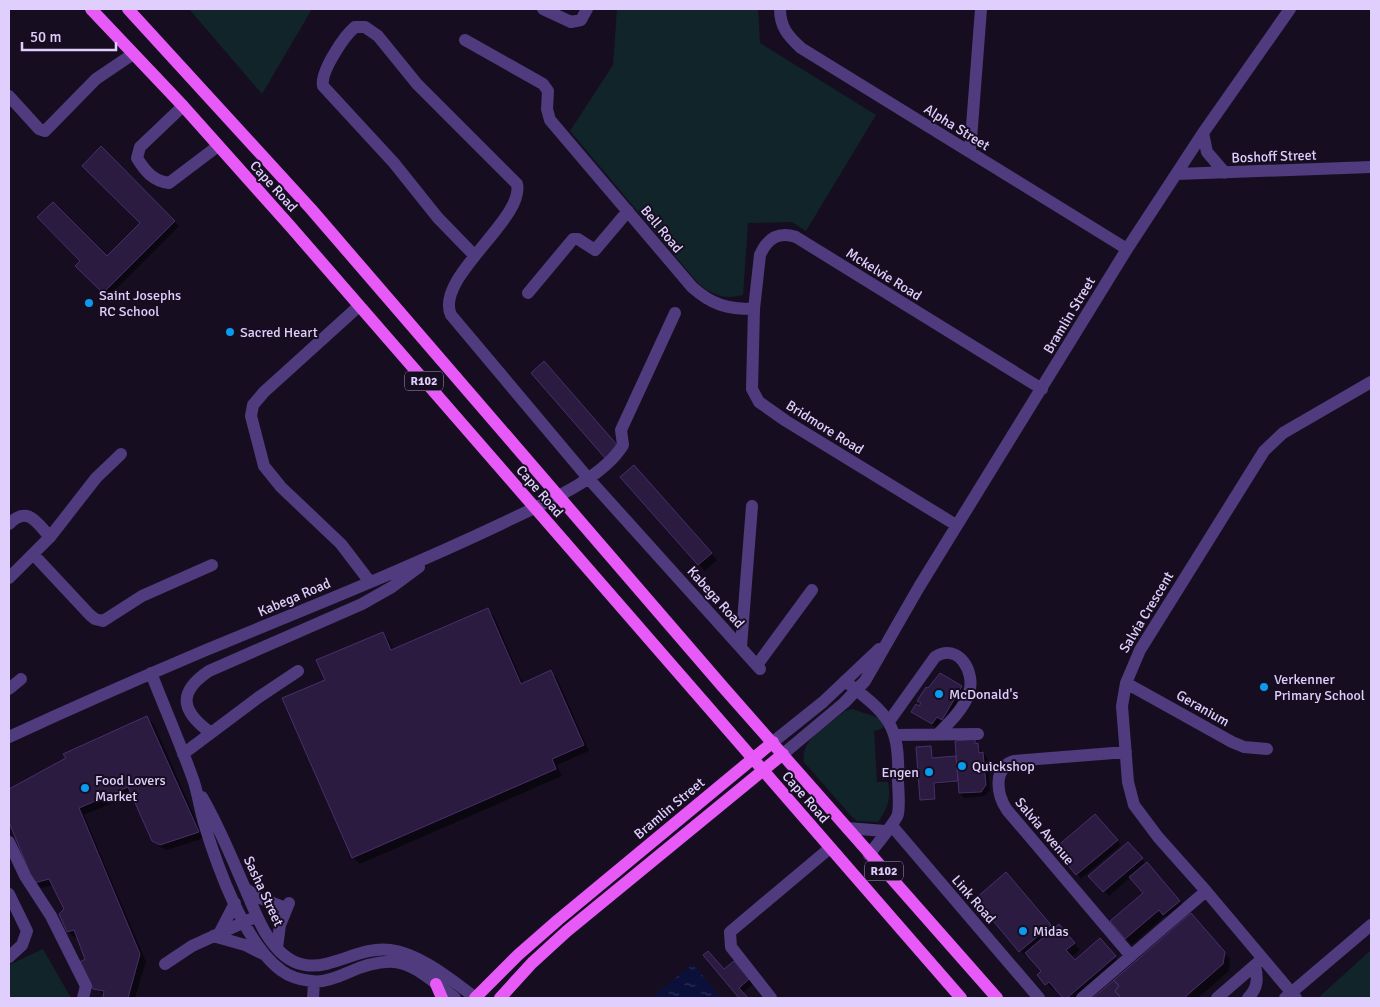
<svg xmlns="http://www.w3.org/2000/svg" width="1380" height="1007" font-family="Signika,sans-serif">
	<defs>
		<pattern id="water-ripples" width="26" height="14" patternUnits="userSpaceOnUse" patternTransform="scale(1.25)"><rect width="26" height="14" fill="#0b103b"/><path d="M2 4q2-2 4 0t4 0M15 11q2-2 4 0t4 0" fill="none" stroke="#2e3258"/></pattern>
	</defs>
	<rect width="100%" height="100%" fill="#160e20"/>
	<path fill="#112429" d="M189 9H312L262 94Z
		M617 9H758L760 43 876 115 806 231 792 222 748 223 743 295C725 300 711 295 697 282L570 131 613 65Z
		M852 709 879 718 884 726 881 729 874 731 877 782H888C891 799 888 808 878 822L857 821 853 818 804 762C800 738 829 724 845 711Z
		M43 949 71 998H9V965Z
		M1371 950V998H1318Z"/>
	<path fill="url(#water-ripples)" d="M693 964 721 998H651Z"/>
	<path fill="#0007" d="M101 148 179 226 108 297 77 266 107 258 141 223Z
		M640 473 717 560 705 571 621 477Z
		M487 610 494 616 523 684 551 672 557 678 589 751 557 765 562 776 360 864 353 857 326 680 382 633 389 640 394 650Z
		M940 674 966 692 947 723 942 720 937 728 912 712 920 708 929 690Z
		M147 717 154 724 204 838 167 850 160 847 153 841 133 794 84 815 146 962 135 998H103L104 995 94 988 78 937 75 938 68 932 60 915 66 909 54 885 41 888 35 882 9 819V791Z
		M974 740 987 758 990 790 985 796 964 798 960 793 959 782 935 784 936 799 923 800 931 747 933 759 955 757 957 759Z
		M1100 820 1121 845 1081 879 1055 849Z
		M1132 848 1186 908 1170 921 1165 916 1132 945 1126 938 1145 893 1131 877 1109 896 1090 876Z
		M1012 880 1054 929 1065 932 1080 950 1072 957 1075 961 1106 946 1121 964 1081 998H1065L1056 988 1053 990 1039 975 1043 971 1029 955 1027 957 1020 951 977 899Z
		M1191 915 1230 959 1229 971 1198 998H1095Z
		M705 955 724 971 734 963 753 984 743 993 748 998H741Z"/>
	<path fill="#2c1b40" stroke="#4a2e6b" d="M101 146 175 221 103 293 75 266 80 261 37 217 53 202 107 256 140 223 82 166Z
		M544 361 618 446 605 458 531 373Z
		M634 465 712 553 698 565 620 477Z
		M488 608 521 684 551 670 584 745 552 759 556 769 352 858 282 698 325 680 316 660 383 632 391 650Z
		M940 673 962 686 942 720 937 717 932 724 911 712 916 704 919 706 921 703 917 701 926 687 928 688Z
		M147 716 199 832 160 845 152 841 128 787 79 808 140 954 128 998H103L104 991 93 989 80 962 85 959 74 930 67 932 59 914 64 909 49 879 34 883 9 822V789L66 758 63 754Z
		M975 739V744L978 743 979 753 983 752 986 785 981 792 959 793 955 741Z
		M931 746 932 758 956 756 958 781 934 783 935 799 920 800 916 747Z
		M1095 814 1118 840 1076 875 1054 849Z
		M1128 842 1143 858 1103 892 1088 876Z
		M1147 862 1180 901 1163 915 1159 910 1125 939 1110 921 1143 893 1129 877Z
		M1006 872 1051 925 1019 952 975 899Z
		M1191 913 1225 952 1223 964 1184 998H1121L1115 991 1119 986 1114 980Z
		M1059 924 1075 943 1066 950 1075 960 1100 938 1116 956 1067 998H1063L1049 982 1045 985 1037 975 1041 971 1025 953Z
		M708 951 724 969 734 961 749 979 739 988 748 998H739L703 955Z
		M1114 980 1119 986 1115 991 1121 998H1093Z"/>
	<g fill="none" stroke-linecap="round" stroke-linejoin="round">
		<path stroke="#4f3b7d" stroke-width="12" d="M543 9 571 22 581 20 587 9
			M780 9C780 27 788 36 801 48L1127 249
			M465 40 543 84 548 91 547 109 550 120 692 287C712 305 727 309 754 309
			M9 96 39 129 45 131 96 79 133 54
			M183 106 140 147 137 158C145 171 153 181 169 183L218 146
			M1203 133 1207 152 1225 173
			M970 152 981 9
			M1177 174 1371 167
			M474 255 438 218 394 163 323 86C320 72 344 36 355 27H365L378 36 417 84 517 184C525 219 434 278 451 315L588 478 760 669
			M528 293 573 239H578L595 250 628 211
			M359 306 264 392 253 405 251 416 264 466 281 487 341 544 370 582
			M9 524C28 505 37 523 50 537
			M956 525 786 421 759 402 752 389 754 309 760 255C767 239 778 231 796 237L1042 389
			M33 554 90 615 95 619 103 621 142 596 212 565
			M9 578 50 537 96 478 121 454
			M741 647 752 506
			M757 665 812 590
			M151 673C165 709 181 745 194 782 198 795 200 809 204 823 217 866 245 945 282 971 290 977 302 980 311 981 322 983 338 977 347 973 400 949 413 966 455 998
			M845 681C887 714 900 723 898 779 898 790 900 803 898 814 896 822 875 846 869 855
			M1126 683 1232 742 1244 747 1267 749
			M9 689 21 679
			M890 720 935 657C958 642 976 672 969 693 964 708 951 721 939 733
			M211 733C182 712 176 693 209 671L362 604 392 587 419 567
			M895 735 978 734
			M9 737C74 707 140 678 206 650 305 609 404 570 501 524 539 505 601 481 623 445L621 430 675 313
			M773 742 823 702 879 649
			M1126 752 1014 761C992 768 997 795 1007 810L1131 956
			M183 754 259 697 298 671
			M783 754 844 703 865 681 919 587 1127 249 1203 133 1290 9
			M202 797C220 828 233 861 247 893 254 909 260 927 271 941 309 994 349 944 390 950 421 954 451 980 476 998
			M892 826 1039 998
			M847 828 885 831
			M9 842 25 876 51 916 86 986 83 998
			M245 888 257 897 281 906
			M9 894 27 931 22 945 9 957
			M219 934 235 903
			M213 936 245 945 263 954
			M277 948 280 925 289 903
			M165 964 192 946 251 919
			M313 998 314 982
			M771 998 731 947 730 932 830 848
			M1082 998 1206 891
			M1217 998 1262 959
			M1248 998C1258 988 1258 979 1255 965
			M1285 998 1371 925
			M1296 998 1206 891 1158 837 1134 805 1128 782 1122 706 1126 683 1140 650 1264 451 1283 433 1371 382"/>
		<path stroke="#e85af8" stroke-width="12" d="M91 9 183 106 290 226 961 998
			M128 9 311 209 723 687 997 998
			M436 984 442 998
			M475 998 518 955 558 920 773 742
			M500 998 532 963 567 931 783 754"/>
	</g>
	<g fill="#0a9aee" stroke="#160e20" stroke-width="2">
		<circle cx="89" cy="303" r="5"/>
		<circle cx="230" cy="332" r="5"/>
		<circle cx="1264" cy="687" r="5"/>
		<circle cx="939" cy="694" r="5"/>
		<circle cx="962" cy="766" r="5"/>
		<circle cx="929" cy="772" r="5"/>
		<circle cx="85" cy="788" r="5"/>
		<circle cx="1023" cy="931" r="5"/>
	</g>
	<g text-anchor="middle" stroke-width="4" stroke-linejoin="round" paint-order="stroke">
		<g fill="#160e20" stroke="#a394bb" stroke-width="1">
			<rect x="405" y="371.5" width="38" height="19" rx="4"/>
			<rect x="865" y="861.5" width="38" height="19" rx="4"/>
		</g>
		<g font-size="12" font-weight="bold" fill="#e0cefd">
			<text x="424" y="385">R102</text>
			<text x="884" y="875">R102</text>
		</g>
		<g font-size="14" fill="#e0cefd" stroke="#160e20">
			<text transform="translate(957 127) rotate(32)" y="5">Alpha Street</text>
			<text transform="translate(1274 156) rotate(-2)" y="5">Boshoff Street</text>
			<text transform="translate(274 186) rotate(48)" y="5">Cape Road</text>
			<text transform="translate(662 229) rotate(50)" y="5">Bell Road</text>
			<text transform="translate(884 274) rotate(32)" y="5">Mckelvie Road</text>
			<text transform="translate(1069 315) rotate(-59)" y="5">Bramlin Street</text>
			<text transform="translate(825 427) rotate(32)" y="5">Bridmore Road</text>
			<text transform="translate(540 491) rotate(49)" y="5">Cape Road</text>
			<text transform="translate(294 597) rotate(-23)" y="5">Kabega Road</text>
			<text transform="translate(716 597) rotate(48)" y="5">Kabega Road</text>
			<text transform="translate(1146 612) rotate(-59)" y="5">Salvia Crescent</text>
			<text transform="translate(1203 708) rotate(30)" y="5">Geranium</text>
			<text transform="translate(806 797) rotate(49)" y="5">Cape Road</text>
			<text transform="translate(669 808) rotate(-40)" y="5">Bramlin Street</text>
			<text transform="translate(1045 831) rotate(50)" y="5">Salvia Avenue</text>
			<text transform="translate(264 891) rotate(65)" y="5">Sasha Street</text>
			<text transform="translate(974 899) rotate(49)" y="5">Link Road</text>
		</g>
		<g font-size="14" fill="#e0cefd" stroke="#160e20" text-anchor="start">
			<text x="99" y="300">Saint Josephs<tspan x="99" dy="16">RC School</tspan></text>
			<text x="240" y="337">Sacred Heart</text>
			<text x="1274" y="684">Verkenner<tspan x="1274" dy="16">Primary School</tspan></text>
			<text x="949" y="699">McDonald's</text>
			<text x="972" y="771">Quickshop</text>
			<text x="919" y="777" text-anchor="end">Engen</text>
			<text x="95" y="785">Food Lovers<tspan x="95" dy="16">Market</tspan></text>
			<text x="1033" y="936">Midas</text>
		</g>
	</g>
	<rect width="1380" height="1007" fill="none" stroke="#e0cefd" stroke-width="20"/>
	<path d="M22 42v8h94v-8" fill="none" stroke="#e0cefd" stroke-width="2.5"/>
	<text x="30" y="42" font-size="15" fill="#e0cefd" stroke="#160e20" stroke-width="4" paint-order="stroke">50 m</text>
</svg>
